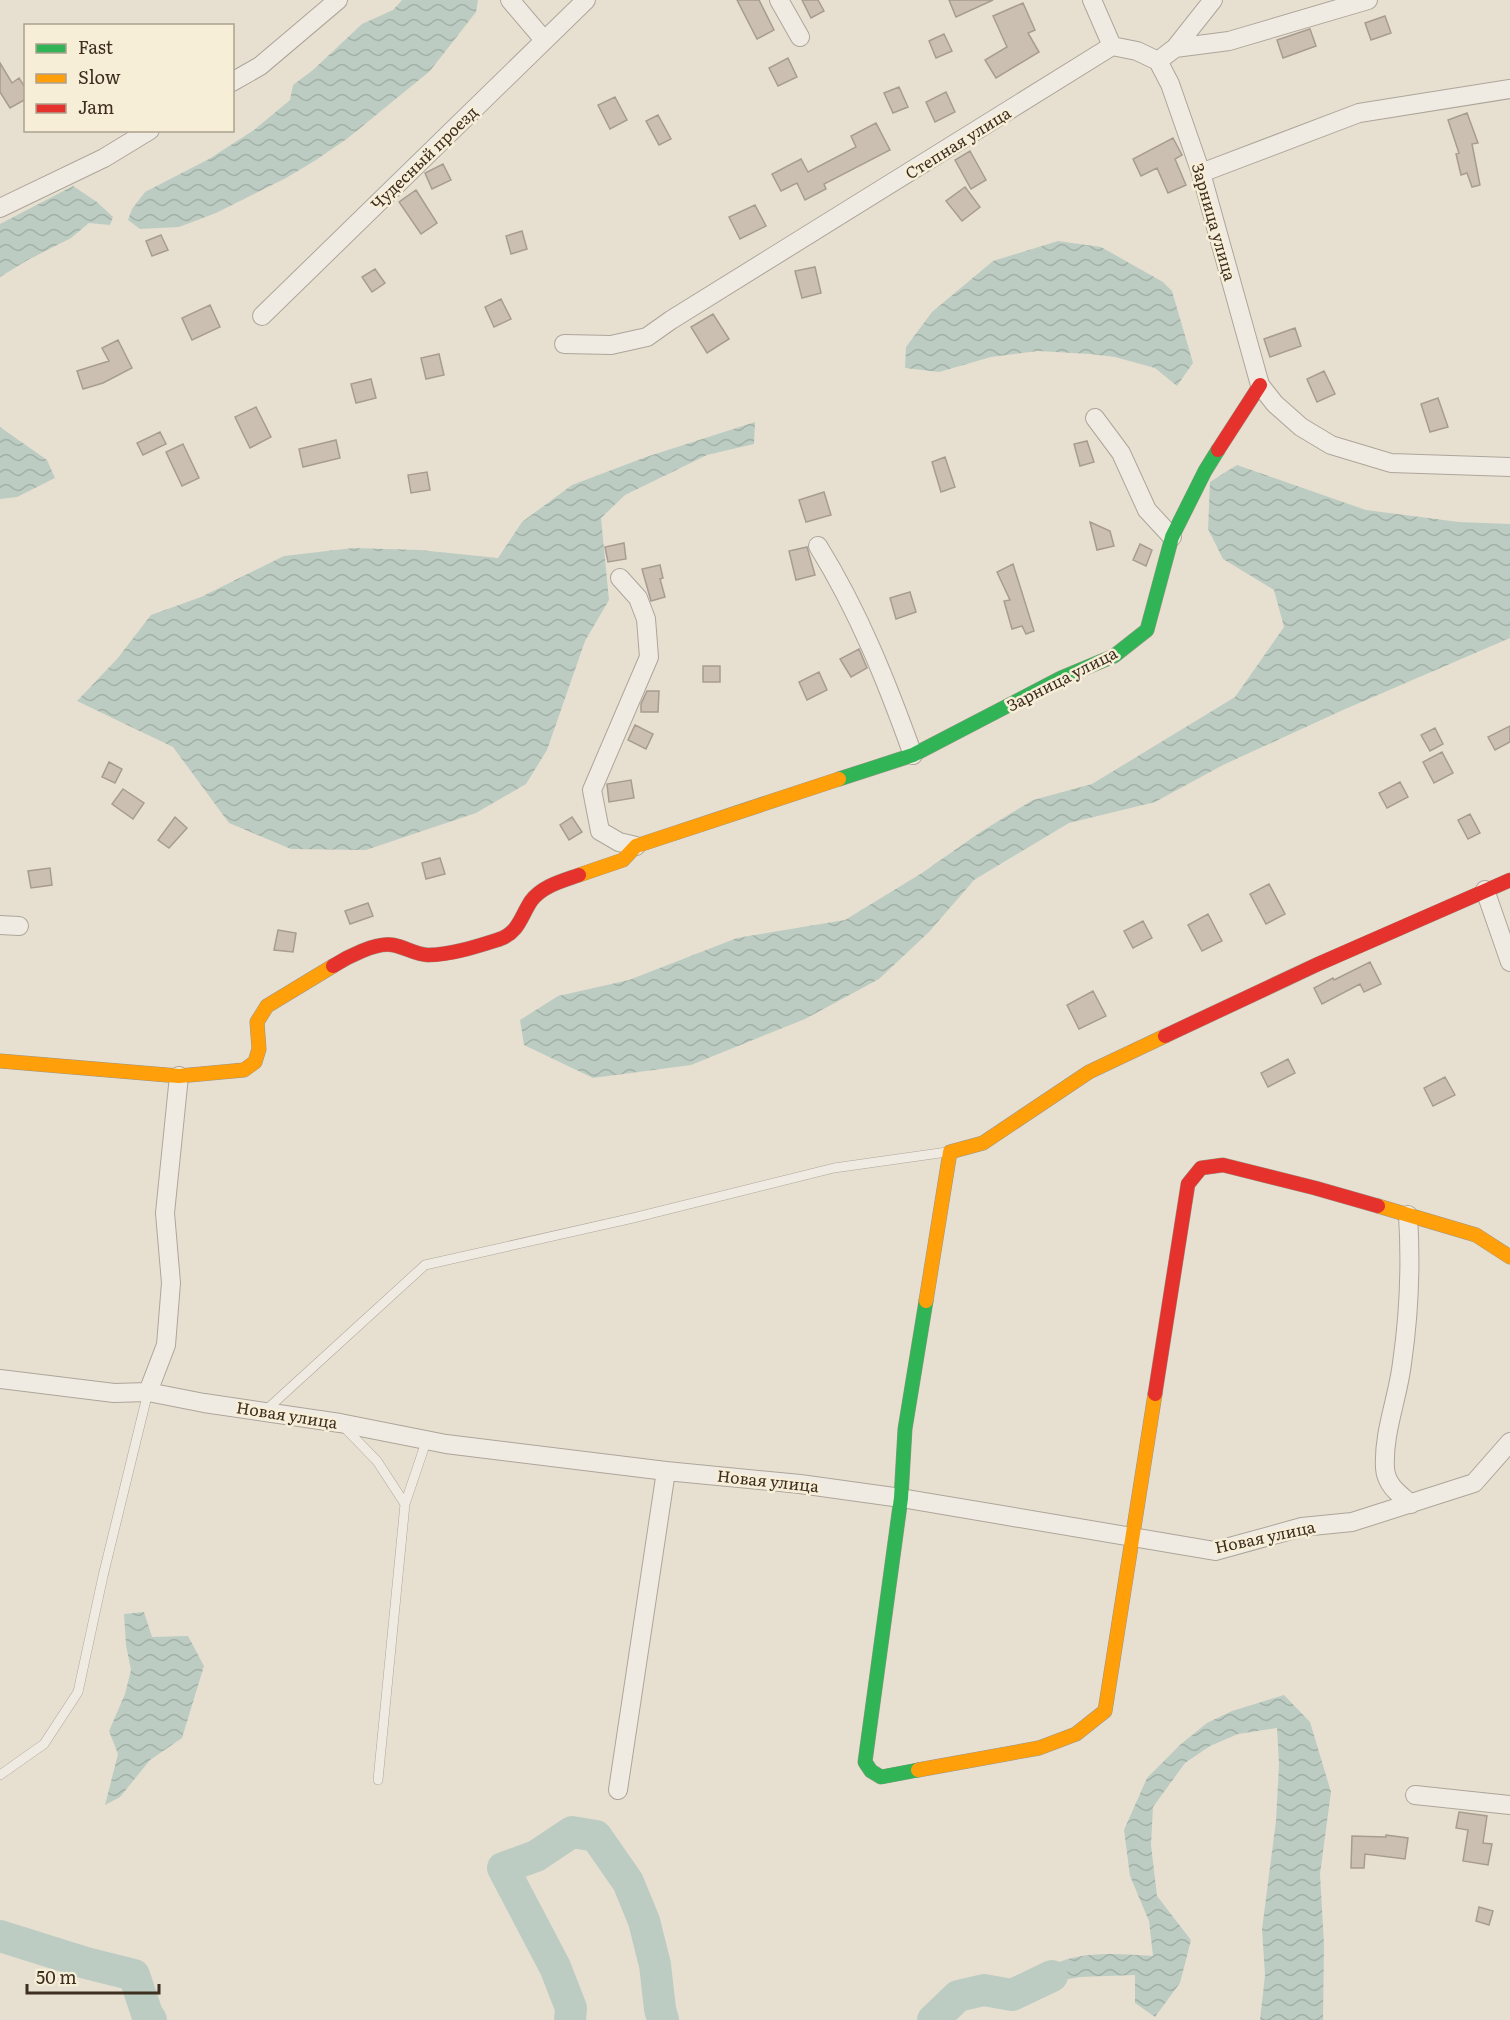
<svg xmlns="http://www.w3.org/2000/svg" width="1510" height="2020" font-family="Literata,serif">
	<defs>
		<pattern id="water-waves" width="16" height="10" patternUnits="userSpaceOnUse" patternTransform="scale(1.5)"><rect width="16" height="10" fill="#bcccc2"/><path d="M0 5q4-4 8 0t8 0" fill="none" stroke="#a2b0a6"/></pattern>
	</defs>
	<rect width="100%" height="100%" fill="#e7e0d1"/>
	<path fill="url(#water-waves)" d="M402 0H478L476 12 430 71 348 138 316 160 286 178 216 213 179 227 140 229 128 220 132 209 145 192 209 159 254 130 290 100 293 85 313 70 362 24 393 10Z
		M73 186 97 202 113 217 110 225 89 223 71 238 26 261 0 277V224Z
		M1058 241 1101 247 1163 282 1172 291 1193 363 1177 386 1155 368 1115 357 1090 354 1038 351 991 357 939 372 905 368 906 347 932 312 993 261Z
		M755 422 754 444 707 455 625 495 601 518 609 600 585 641 547 750 526 784 476 813 366 850 291 849 229 823 173 747 77 701 117 659 151 615 201 597 284 556 353 548 420 550 498 558 522 522 572 485 646 457Z
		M0 427 47 460 55 478 17 497 0 499Z
		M1237 465 1366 510 1459 522 1510 524V638L1343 710 1223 765 1155 802 1069 823 974 880 929 932 879 979 805 1019 691 1065 593 1078 524 1045 520 1020 558 996 629 980 737 938 845 920 922 873 982 831 1033 800 1092 784 1235 697 1284 627 1274 590 1223 559 1208 529 1210 482Z
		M144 1612 152 1637 188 1636 204 1666 182 1738 150 1760 120 1797 105 1805 118 1754 109 1731 125 1694 131 1670 126 1645 124 1614Z
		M1284 1695 1310 1722 1331 1792 1320 1874 1324 1945 1323 2020H1260L1265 1975 1262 1929 1276 1821 1279 1764 1277 1728 1238 1734 1210 1746 1185 1763 1153 1807 1151 1845 1157 1896 1191 1940 1180 1983 1155 2017 1135 2003V1975L1080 1977 1045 1983 1012 1995C1022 1987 1032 1978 1042 1971 1075 1949 1116 1954 1153 1956L1149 1921 1130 1876 1124 1830 1147 1778 1181 1744 1207 1723 1232 1711Z"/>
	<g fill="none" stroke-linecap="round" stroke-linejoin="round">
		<path stroke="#bcccc2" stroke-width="32" d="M0 1936 86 1963 134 1975 147 2014 151 2020
			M570 2020 571 2008 555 1967 503 1868 536 1856 572 1832 596 1836 628 1882 644 1921 655 1965 660 2009 663 2020
			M933 2020 958 1996 984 1990 1012 1995 1052 1976"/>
	</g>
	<path fill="#cbbfb2" stroke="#a89c90" stroke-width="1.5" d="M737 0H759L774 30 757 39Z
		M802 0H818L824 11 811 18Z
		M949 0H993L956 17Z
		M1023 3 1035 30 1028 33 1039 52 996 78 985 60 1007 47 993 16Z
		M1385 16 1391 33 1371 40 1365 23Z
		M1310 29 1316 46 1283 58 1277 40Z
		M944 34 952 51 936 58 929 41Z
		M788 58 797 77 778 86 769 68Z
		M0 63 12 83 19 78 26 89V99L10 108 0 92Z
		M899 87 908 107 893 113 884 93Z
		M946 92 955 112 935 122 926 102Z
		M615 97 627 120 610 129 598 105Z
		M1467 113 1478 143 1472 144 1480 185 1472 187 1467 173 1461 175 1456 154 1459 153 1448 120Z
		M658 115 671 139 659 145 646 121Z
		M876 123 890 150 824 184 826 189 805 200 797 183 781 191 772 174 801 159 808 172 856 147 851 136Z
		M1173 138 1182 155 1175 159 1186 185 1168 193 1157 168 1141 176 1133 159Z
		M970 151 986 180 971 189 955 160Z
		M443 164 451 180 432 189 425 173Z
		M965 187 980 207 962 221 946 201Z
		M416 190 437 223 421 234 399 202Z
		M755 205 766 226 740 239 729 217Z
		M522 231 527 249 511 254 506 236Z
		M161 235 168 250 152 256 146 241Z
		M815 267 821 293 802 298 795 271Z
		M375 269 385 283 372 292 362 277Z
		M501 299 511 319 494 327 485 307Z
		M210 305 220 327 192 340 182 318Z
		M713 314 729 339 707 353 691 327Z
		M1295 328 1301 346 1270 357 1264 339Z
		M118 340 132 368 103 383 83 389 77 371 109 361 102 348Z
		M439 354 444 375 426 379 421 358Z
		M1324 371 1335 394 1317 402 1307 379Z
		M371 379 376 398 356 403 351 384Z
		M1438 398 1448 427 1430 432 1421 404Z
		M256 407 271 437 250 448 235 417Z
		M160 432 166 444 143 455 137 443Z
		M336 440 340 458 303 467 299 449Z
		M1087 441 1094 462 1080 466 1074 444Z
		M183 444 199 478 182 486 166 452Z
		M945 457 955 487 941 492 932 462Z
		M427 472 430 490 411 493 408 475Z
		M824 492 831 515 806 522 799 500Z
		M1090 522 1110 531 1114 546 1097 550Z
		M624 543 626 559 608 562 605 547Z
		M1140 544 1152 550 1146 566 1133 560Z
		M807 547 815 575 796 580 789 551Z
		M1013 564 1034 631 1026 634 1022 626 1012 629 1004 601 1010 600 997 572Z
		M660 565 663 578 660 579 665 597 651 601 642 569Z
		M910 592 916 612 896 619 890 598Z
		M859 649 867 668 851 677 840 659Z
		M703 666H720V682H703Z
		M819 672 827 690 807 700 799 682Z
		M647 691H659L658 712H641V704Z
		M635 725 653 734 646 749 628 740Z
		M1510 726V742L1495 750 1488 737Z
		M1435 728 1443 744 1430 751 1421 735Z
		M1442 752 1453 773 1434 783 1423 762Z
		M109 762 122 769 115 783 102 777Z
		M631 780 634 798 609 802 607 784Z
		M1400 782 1408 797 1387 808 1379 793Z
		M123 789 144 803 133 819 112 804Z
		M1470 814 1480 833 1468 839 1458 820Z
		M175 817 187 828 169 848 158 840Z
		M572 817 582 832 569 840 560 825Z
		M440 858 445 874 426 879 422 863Z
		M50 868 52 885 31 888 28 871Z
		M1269 884 1285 914 1266 924 1250 894Z
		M368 903 373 916 350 924 345 911Z
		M1208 914 1222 941 1202 951 1188 925Z
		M1143 921 1152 938 1133 948 1124 931Z
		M278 930 296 933 293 952 274 950Z
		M1370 962 1381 984 1364 992 1360 984 1322 1004 1314 988 1333 978 1334 980Z
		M1093 991 1106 1016 1079 1029 1067 1005Z
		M1288 1059 1295 1073 1268 1087 1261 1073Z
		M1445 1077 1455 1095 1433 1106 1424 1088Z
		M1459 1812 1487 1816 1483 1843 1492 1844 1488 1865 1463 1861 1468 1830 1456 1828Z
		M1386 1835 1408 1838 1405 1859 1365 1854 1364 1868H1351L1352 1836 1386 1837Z
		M1479 1907 1493 1911 1489 1925 1476 1921Z"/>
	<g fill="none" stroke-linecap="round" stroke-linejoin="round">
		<g stroke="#ada599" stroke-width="10">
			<path id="lane" d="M265 1411 425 1265 633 1218 834 1168 947 1152
				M343 1426 377 1461 405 1504
				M0 1775 44 1744 78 1692 103 1576 148 1392
				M378 1780 405 1504 427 1439"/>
		</g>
		<g stroke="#ada599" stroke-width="20">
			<path id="street" d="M510 0 544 40
				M779 0 800 37
				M1092 0 1112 46
				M1175 48 1213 0
				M1158 61 1170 84 1201 173 1260 385 1275 404 1301 427 1331 445 1391 463 1510 467
				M232 82 260 66 338 0
				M1201 173 1359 113 1510 89
				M0 208 104 158 150 130
				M262 316 586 0
				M564 344 611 345 647 337 671 320 1112 46 1137 51 1158 61 1175 48 1229 41 1368 0
				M1095 418 1121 453 1147 510 1172 537
				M818 546C859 612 887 683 913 755
				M620 578 638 598 646 619 649 657 592 790 600 831 619 842 636 846
				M1485 890 1510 962
				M0 925 19 926
				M1408 1215C1411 1263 1409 1315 1402 1363 1398 1398 1383 1432 1385 1468 1386 1485 1399 1494 1411 1504
				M0 1379 114 1393 148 1392 204 1403 340 1423 446 1444 666 1471 800 1484 901 1498 1215 1551 1302 1527 1352 1522 1474 1483 1510 1442
				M148 1392 166 1345 171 1283 165 1213 179 1076
				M618 1790 666 1471
				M1415 1795 1510 1805"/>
		</g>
		<g stroke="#9c958a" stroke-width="15">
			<path id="fast" d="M839 779 913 755 1061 678 1114 656 1147 630 1172 537 1205 471 1218 450
				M918 1770 881 1777 871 1771 865 1762 901 1498 905 1429 926 1301"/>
		</g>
		<g stroke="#9c958a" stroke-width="15">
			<path id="slow" d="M579 875 623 860 636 846 839 779
				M0 1061 179 1076 244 1070 255 1062 259 1049 257 1022 267 1006 333 966
				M1378 1206 1476 1235 1510 1257
				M926 1301 950 1152 983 1143 1089 1072 1165 1036
				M918 1770 1039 1748 1076 1734 1105 1711 1155 1394"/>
		</g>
		<g stroke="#9c958a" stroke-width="15">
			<path id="jam" d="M1218 450 1260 385
				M333 966C347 957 376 942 393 945 405 947 416 955 428 955 451 955 478 946 500 939 519 932 521 916 531 901 542 886 562 881 579 875
				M1165 1036 1316 965 1510 880
				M1155 1394 1188 1184 1201 1168 1223 1165 1315 1188 1378 1206"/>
		</g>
		<use href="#lane" stroke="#efebe3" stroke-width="9"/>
		<use href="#street" stroke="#efebe3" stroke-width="18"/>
		<use href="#fast" stroke="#30b455" stroke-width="14"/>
		<use href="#slow" stroke="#ff9f0a" stroke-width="14"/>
		<use href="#jam" stroke="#e5322d" stroke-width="14"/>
	</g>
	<g text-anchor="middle" stroke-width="5" stroke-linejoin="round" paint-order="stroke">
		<g font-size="16" fill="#3d2e20" stroke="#f7eed8">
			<text transform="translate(958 143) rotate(-32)" y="6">Степная улица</text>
			<text transform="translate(424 158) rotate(-44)" y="6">Чудесный проезд</text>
			<text transform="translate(1214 222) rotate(74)" y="6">Зарница улица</text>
			<text transform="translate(1062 679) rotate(-27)" y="6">Зарница улица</text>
			<text transform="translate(287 1415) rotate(9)" y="6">Новая улица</text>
			<text transform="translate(768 1481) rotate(6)" y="6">Новая улица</text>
			<text transform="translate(1265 1537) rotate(-12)" y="6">Новая улица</text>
		</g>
	</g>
	<rect x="24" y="24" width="210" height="108" fill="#f7eed8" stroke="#ada18e" stroke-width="1.5"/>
	<rect x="36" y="44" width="30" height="9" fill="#30b455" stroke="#ada18e" stroke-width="1.5"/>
	<text x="78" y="54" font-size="18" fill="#3d2e20">Fast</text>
	<rect x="36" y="74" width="30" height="9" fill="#ff9f0a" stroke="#ada18e" stroke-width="1.5"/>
	<text x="78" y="84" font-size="18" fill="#3d2e20">Slow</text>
	<rect x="36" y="104" width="30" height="9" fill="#e5322d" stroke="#ada18e" stroke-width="1.5"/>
	<text x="78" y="114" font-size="18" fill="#3d2e20">Jam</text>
	<path d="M27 1984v9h132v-9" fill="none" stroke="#3d2e20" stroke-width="3"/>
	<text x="36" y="1984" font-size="18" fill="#3d2e20" stroke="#f7eed8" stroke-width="4.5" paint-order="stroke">50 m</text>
</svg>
